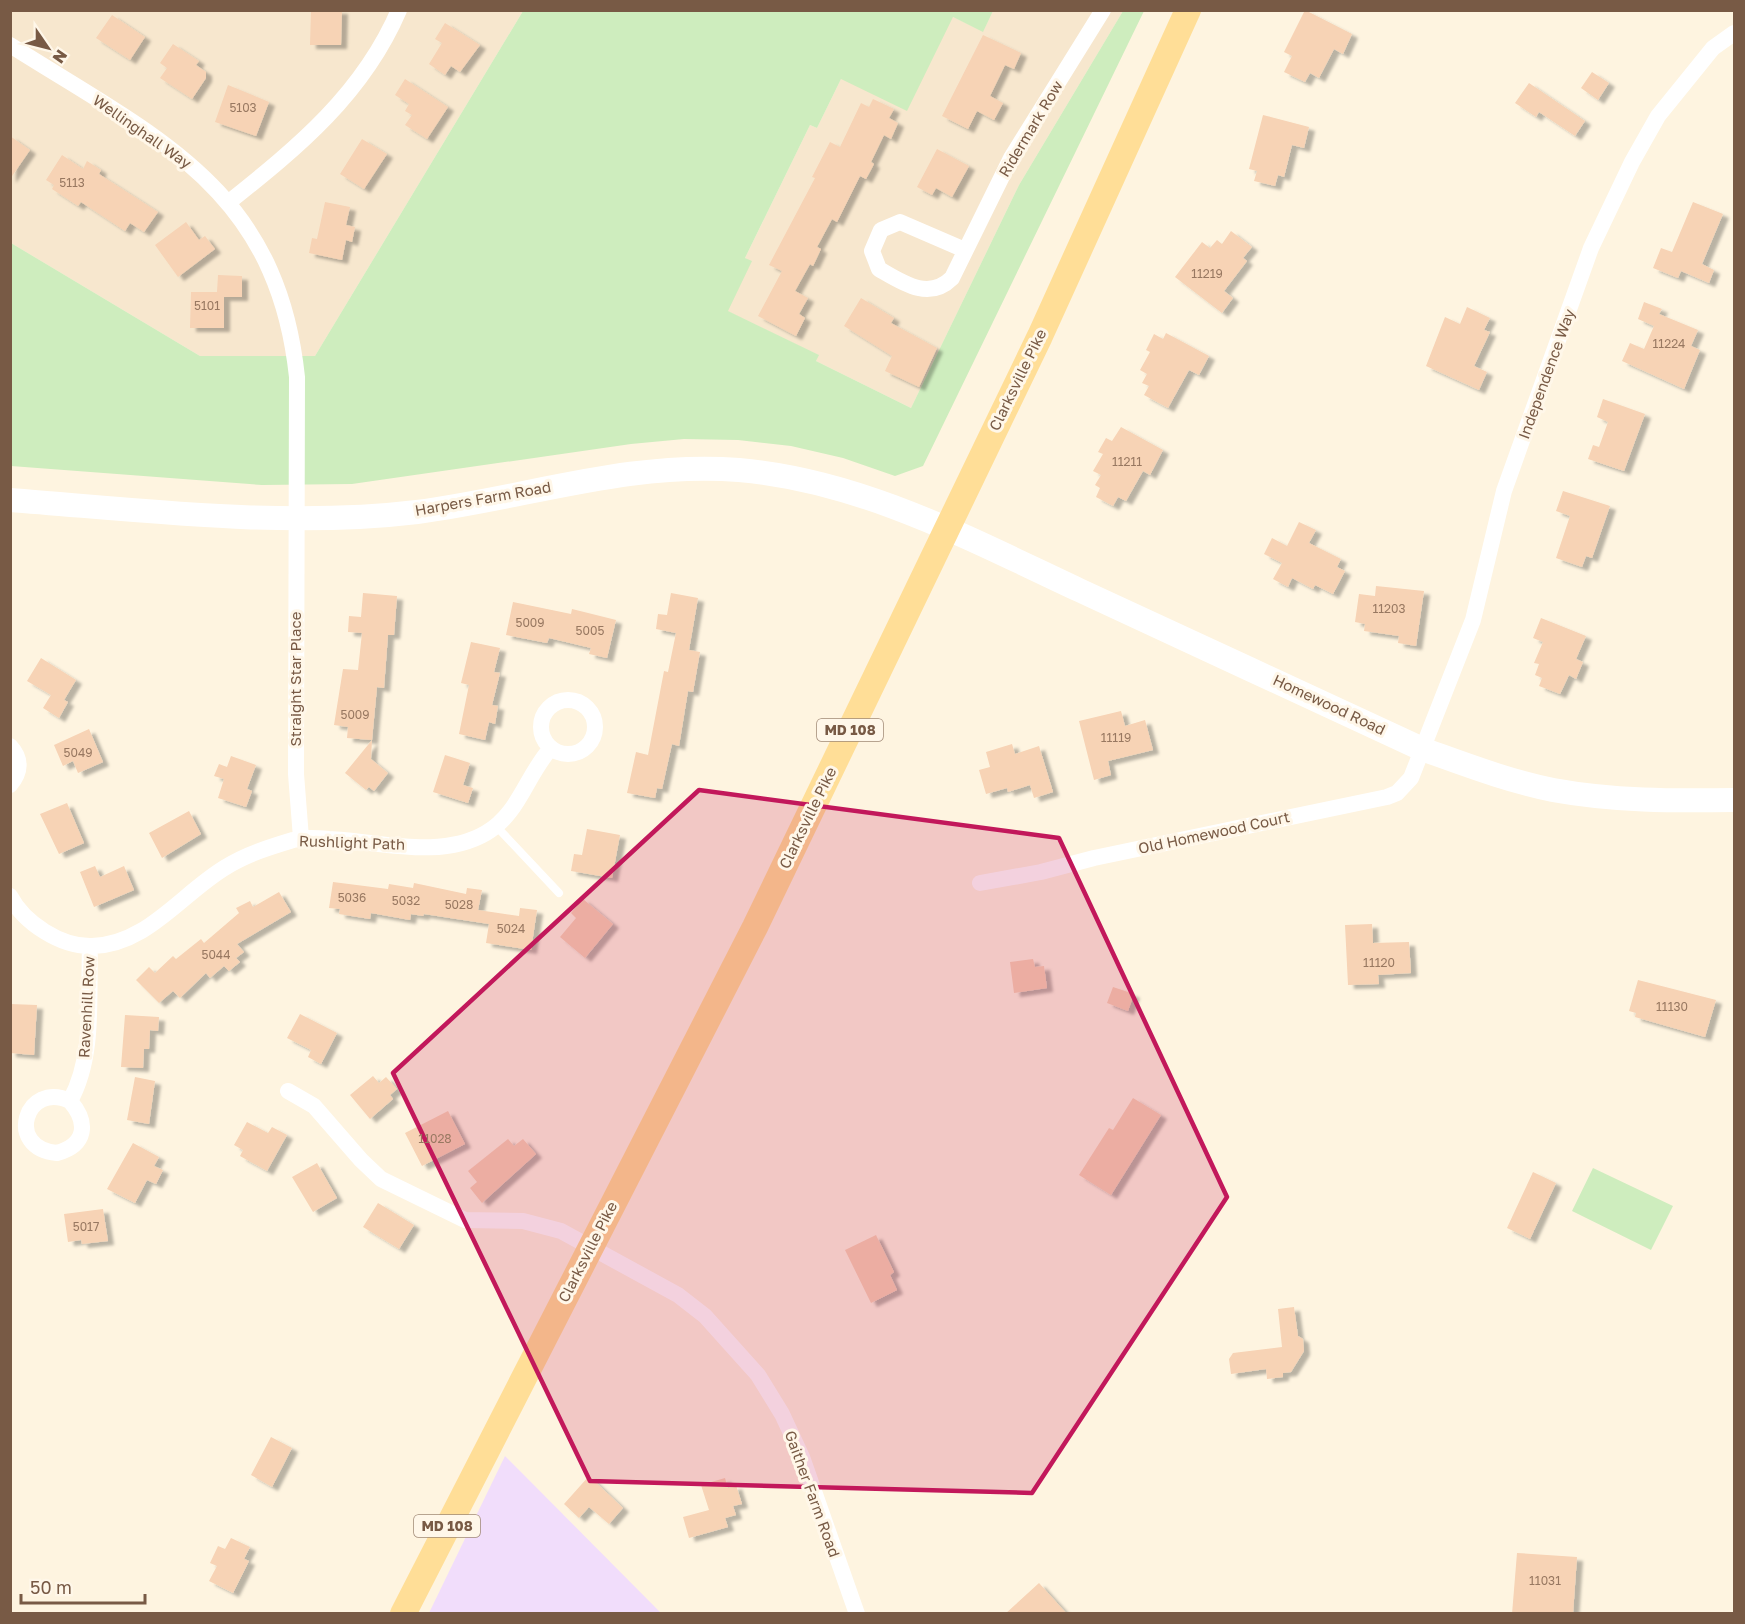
<svg xmlns="http://www.w3.org/2000/svg" width="1745" height="1624" font-family="'Golos Text',sans-serif">
	<defs>
		<filter id="shadow"><feDropShadow dx="6" dy="4" stdDeviation="1.5" flood-color="#0004"/></filter>
	</defs>
	<rect width="100%" height="100%" fill="#fef4e0"/>
	<path fill="#f7e7ce" d="M11 11H523L315 356H200L11 243Z
		M993 11H1123L1019 185 911 408 816 361 818 355 727 311 751 262 745 258 767 213 810 125 817 128 841 79 953 17 983 31Z"/>
	<path fill="#f1ddfb" d="M505 1456 514 1465 661 1613H429Z"/>
	<path fill="#ceedbe" d="M523 11H993L983 32 953 17 907 111 841 79 817 128 810 125 745 258 752 261 728 311 819 355 816 361 911 408 1019 185 1123 11H1144L923 466 895 476 843 458 791 446 738 440 684 439 631 444 352 484 262 485 11 466V243L200 356H315Z
		M1593 1168 1673 1206 1651 1250 1572 1211Z"/>
	<path fill="#f7d3b5" filter="url(#shadow)" d="M311 10H342L341 45H310Z
		M1305 10 1352 34 1343 54 1334 49 1319 78 1310 73 1305 82 1284 72 1292 56 1284 52Z
		M112 15 145 37 130 60 96 38Z
		M445 23 480 45 460 72 451 66 445 75 429 64 442 43 435 39Z
		M983 35 1021 53 1014 69 1005 65 990 96 1003 103 994 120 977 111 968 129 942 116Z
		M173 44 199 61 196 65 206 72V78L192 99 160 78 167 68 160 63Z
		M1592 72 1609 83 1598 100 1581 88Z
		M405 79 448 107 427 139 405 125 412 115 405 111 409 104 395 95Z
		M1529 83 1585 121 1575 136 1539 112 1536 117 1515 103Z
		M228 85 269 102 256 136 215 122Z
		M873 99 894 109 889 118 898 123 891 139 884 135 871 162 874 164 866 179 860 176 837 222 832 219 817 247 821 249 813 266 810 264 795 291 808 298 799 314 805 318 796 336 758 316 782 271 769 265 815 178 812 177 830 142 840 147 861 103 869 107Z
		M1263 115 1309 127 1304 148 1292 145 1284 177 1278 175 1275 186 1254 181 1257 171 1249 169Z
		M10 136 30 150 10 179Z
		M362 139 387 154 364 189 340 174Z
		M937 149 969 166 952 197 936 188 932 195 917 187Z
		M62 155 83 169 87 161 101 170 99 174 158 212 144 232 130 223 125 231 81 202 78 206 52 189 54 185 46 180Z
		M325 202 350 207 346 225 355 227 352 242 346 240 342 260 309 253 312 238 317 239Z
		M1693 202 1723 214 1702 264 1714 270 1709 283 1681 271 1678 278 1653 268 1661 248 1672 252Z
		M186 222 199 240 205 236 215 249 178 277 155 245Z
		M1231 231 1252 247 1243 258 1247 261 1224 291 1233 298 1222 313 1175 277 1202 242 1210 248 1217 240 1222 244Z
		M218 275 242 276V297H224V328H190L191 292H217Z
		M861 298 894 318 891 323 937 348 919 387 885 371 892 356 844 326Z
		M1644 302 1662 309 1659 314 1698 330 1691 346 1700 350 1684 389 1622 361 1630 343 1644 349 1654 326 1638 319Z
		M1467 307 1490 318 1484 330 1490 332 1474 366 1487 372 1479 390 1426 366 1445 317 1460 324Z
		M1166 333 1209 356 1199 375 1189 370 1168 408 1144 395 1149 386 1142 383 1147 374 1140 370 1150 352 1146 350 1154 334 1163 339Z
		M1603 399 1645 414 1624 471 1588 459 1593 445 1599 447 1608 422 1597 417Z
		M1121 427 1163 450 1150 475 1143 471 1126 501 1118 497 1113 506 1096 497 1100 488 1095 485 1101 475 1093 471 1103 454 1098 452 1106 438 1112 441Z
		M1563 491 1610 506 1592 558 1586 556 1582 567 1556 558 1570 516 1556 511Z
		M1299 522 1316 530 1309 543 1341 559 1337 567 1345 571 1333 594 1315 585 1313 589 1292 578 1288 587 1273 579 1282 563 1264 554 1272 538 1287 546Z
		M1376 586 1424 591 1416 646 1398 643 1399 636 1364 631 1365 624 1355 622 1359 594 1375 596Z
		M363 593 397 596 394 635H388L384 688 377 687 372 740 347 738 348 727 334 725 343 669 358 670 362 633 348 632 349 616 361 617Z
		M671 593 698 598 689 650 700 652 693 692 688 691 679 746 672 744 662 789 657 788 655 798 627 793 636 752 648 755 664 671 668 672 676 633 656 629 658 614 667 615Z
		M513 602 571 614 572 609 616 620 607 658 589 654 591 648 549 638 547 643 506 635Z
		M1541 618 1586 636 1576 659 1583 662 1576 679 1569 675 1560 694 1539 686 1542 678 1535 675 1539 664 1534 663 1543 642 1533 638Z
		M471 642 500 648 494 672 500 673 492 705 498 706 495 724 489 722 485 740 459 734 469 685 461 683Z
		M41 658 76 680 64 700 68 702 59 718 43 708 51 695 27 681Z
		M1121 711 1125 726 1145 720 1153 750 1108 761 1111 775 1094 780 1079 721Z
		M89 729 103 762 78 773 73 761 63 766 54 745Z
		M372 740 371 759 388 773 374 791 369 787 366 790 345 773Z
		M1012 744 1015 754 1039 746 1053 792 1034 798 1030 785 1008 792 1007 788 986 794 979 770 990 767 986 752Z
		M445 755 470 763 463 785 473 788 468 803 433 792Z
		M231 756 256 765 247 789 252 791 246 807 218 798 224 779 214 776 219 764 227 767Z
		M67 803 84 843 59 854 40 814Z
		M189 811 201 834 162 858 149 833Z
		M587 829 620 835 612 878 571 871 574 854 582 855Z
		M95 866 100 877 124 866 134 890 94 907 80 872Z
		M333 882 388 889 389 884 413 888 414 883 466 894 467 888 482 890 478 910 519 916 520 908 537 910 531 950 486 943 489 924 424 914 423 916 411 914 410 920 371 913 370 919 339 914 340 909 329 908Z
		M279 892 291 912 237 944 244 952 236 958 240 962 229 971 224 966 210 978 206 973 180 998 173 991 159 1003 136 980 149 967 155 973 173 956 176 959 201 939 204 943 239 913 236 908 250 901 253 907Z
		M583 899 613 924 585 958 560 937 576 918 571 913Z
		M1372 924 1373 943 1409 942 1411 973 1378 975 1379 984 1348 985 1345 925Z
		M1033 959 1035 967 1044 966 1047 988 1014 993 1010 962Z
		M1638 980 1716 1000 1705 1037 1635 1017 1636 1013 1629 1011Z
		M1113 987 1134 994 1128 1011 1107 1003Z
		M10 1004 37 1005 34 1055 10 1053Z
		M300 1014 337 1033 321 1064 308 1057 311 1050 287 1038Z
		M125 1015 159 1017 158 1031 150 1030 149 1049H144L143 1068 121 1067Z
		M373 1076 379 1083 386 1077 397 1089 390 1095 393 1099 370 1119 350 1095Z
		M135 1077 155 1081 149 1124 127 1120Z
		M1133 1098 1161 1115 1111 1195 1079 1175 1109 1128 1113 1130Z
		M448 1111 465 1144 422 1166 405 1133Z
		M247 1122 268 1133 272 1127 287 1135 267 1171 240 1156 243 1150 234 1145Z
		M508 1139 514 1146 523 1139 536 1154 482 1203 470 1188 477 1182 468 1171Z
		M133 1143 159 1157 154 1166 163 1170 156 1184 147 1180 135 1203 107 1189Z
		M317 1163 337 1198 313 1212 292 1177Z
		M1533 1172 1556 1183 1530 1239 1507 1228Z
		M378 1203 414 1225 399 1249 363 1227Z
		M103 1209 108 1241 82 1244 81 1240 68 1242 64 1214Z
		M876 1235 894 1272 890 1275 897 1290 871 1303 845 1250Z
		M1294 1307 1298 1336 1303 1339 1304 1351 1291 1372 1283 1373V1377L1267 1379 1266 1369 1231 1374 1229 1359 1233 1353 1282 1347 1278 1309Z
		M271 1437 292 1448 272 1487 251 1475Z
		M589 1476 623 1508 609 1524 589 1507 579 1518 564 1504Z
		M725 1478 728 1488 736 1485 742 1504 733 1506 736 1515 725 1518 728 1527 689 1538 683 1517 709 1510 701 1485Z
		M231 1538 250 1547 244 1559 249 1561 233 1593 209 1581 217 1566 210 1563 218 1546 225 1549Z
		M1517 1553 1577 1557 1573 1614H1512Z
		M1039 1583 1067 1614H1005Z"/>
	<g fill="none" stroke-linecap="round" stroke-linejoin="round">
		<path stroke="#fff" stroke-width="8" d="M496 826 559 893"/>
		<path stroke="#fff" stroke-width="16" d="M10 45C155 137 277 187 297 377L296 774 301 838
			M229 202C298 147 363 94 399 10
			M965 250 900 222 881 230 872 251 879 269C903 283 929 301 952 278L1011 158 1103 10
			M541 727a27 27 0 1 1 54 0a27 27 0 1 1-54 0Z
			M10 746C22 759 21 772 10 785
			M980 883 1041 872 1094 858 1387 797 1397 793 1411 778 1473 620 1504 491 1591 248 1632 162 1658 116 1713 48 1734 33
			M10 896C24 923 61 947 92 946 147 945 182 893 226 867 247 854 270 847 293 840 305 837 317 838 329 839 379 841 440 860 486 833 519 814 526 776 551 748
			M288 1091 314 1106 361 1160 381 1179 465 1220 523 1221 561 1231 678 1295 705 1316 758 1375 782 1414 802 1457 857 1614
			M70 1101C89 1123 86 1145 57 1153 4 1148 26 1080 70 1101 95 1056 88 997 90 947"/>
		<path stroke="#fff" stroke-width="24" d="M10 500C143 510 285 528 417 512 525 498 629 461 739 470 860 480 970 539 1079 590 1193 643 1308 696 1422 749 1464 764 1508 781 1553 790 1613 801 1673 801 1734 800"/>
		<path stroke="#ffde97" stroke-width="26" d="M403 1614 755 927 1040 336 1188 10"/>
	</g>
	<path fill="#c2185b" fill-opacity="0.2" stroke="#c2185b" stroke-width="4.5" stroke-linejoin="round" d="M699 790 1059 838 1227 1197 1032 1493 590 1481 393 1073Z"/>
	<g text-anchor="middle" stroke-width="6" stroke-linejoin="round" paint-order="stroke">
		<g font-size="12" fill="#987861">
			<text x="243" y="112">5103</text>
			<text x="72" y="187">5113</text>
			<text x="1207" y="278">11219</text>
			<text x="207" y="310">5101</text>
			<text x="1669" y="348">11224</text>
			<text x="1127" y="466">11211</text>
			<text x="1389" y="613">11203</text>
			<text x="530" y="627">5009</text>
			<text x="590" y="635">5005</text>
			<text x="355" y="719">5009</text>
			<text x="1116" y="742">11119</text>
			<text x="78" y="757">5049</text>
			<text x="352" y="902">5036</text>
			<text x="406" y="905">5032</text>
			<text x="459" y="909">5028</text>
			<text x="511" y="933">5024</text>
			<text x="216" y="959">5044</text>
			<text x="1379" y="967">11120</text>
			<text x="1672" y="1011">11130</text>
			<text x="435" y="1143">11028</text>
			<text x="86" y="1231">5017</text>
			<text x="1545" y="1585">11031</text>
		</g>
		<g fill="#fff7e9" stroke="#a08976" stroke-width="1.5">
			<rect x="817" y="719" width="66" height="22" rx="4.5"/>
			<rect x="414" y="1515" width="66" height="22" rx="4.5"/>
		</g>
		<g font-size="14" font-weight="bold" fill="#785a45">
			<text x="850" y="735">MD 108</text>
			<text x="447" y="1531">MD 108</text>
		</g>
		<g font-size="15" fill="#785a45" stroke="#fff7e9">
			<text transform="translate(1031 129) rotate(-59)" y="5">Ridermark Row</text>
			<text transform="translate(142 132) rotate(35)" y="5">Wellinghall Way</text>
			<text transform="translate(1547 374) rotate(-70)" y="5">Independence Way</text>
			<text transform="translate(1018 380) rotate(-64)" y="5">Clarksville Pike</text>
			<text transform="translate(483 499) rotate(-10)" y="5">Harpers Farm Road</text>
			<text transform="translate(296 679) rotate(-90)" y="5">Straight Star Place</text>
			<text transform="translate(1329 705) rotate(25)" y="5">Homewood Road</text>
			<text transform="translate(808 818) rotate(-64)" y="5">Clarksville Pike</text>
			<text transform="translate(1214 833) rotate(-12)" y="5">Old Homewood Court</text>
			<text transform="translate(352 843) rotate(2)" y="5">Rushlight Path</text>
			<text transform="translate(87 1007) rotate(-87)" y="5">Ravenhill Row</text>
			<text transform="translate(588 1252) rotate(-63)" y="5">Clarksville Pike</text>
			<text transform="translate(812 1494) rotate(70)" y="5">Gaither Farm Road</text>
		</g>
	</g>
	<rect width="1745" height="1624" fill="none" stroke="#785a45" stroke-width="24"/>
	<g transform="translate(48 48) rotate(125)" stroke="#fff7e9" stroke-width="4.5" paint-order="stroke">
	<path d="M0-4.5L10 22L0 15L-10 22Z" fill="#785a45"/>
	<text y="-9" font-size="16" font-weight="bold" text-anchor="middle" fill="#785a45">N</text>
	</g>
	<path d="M21 1594v9h124v-9" fill="none" stroke="#785a45" stroke-width="3"/>
	<text x="30" y="1594" font-size="18" fill="#785a45" stroke="#fff7e9" stroke-width="4.5" paint-order="stroke">50 m</text>
</svg>
